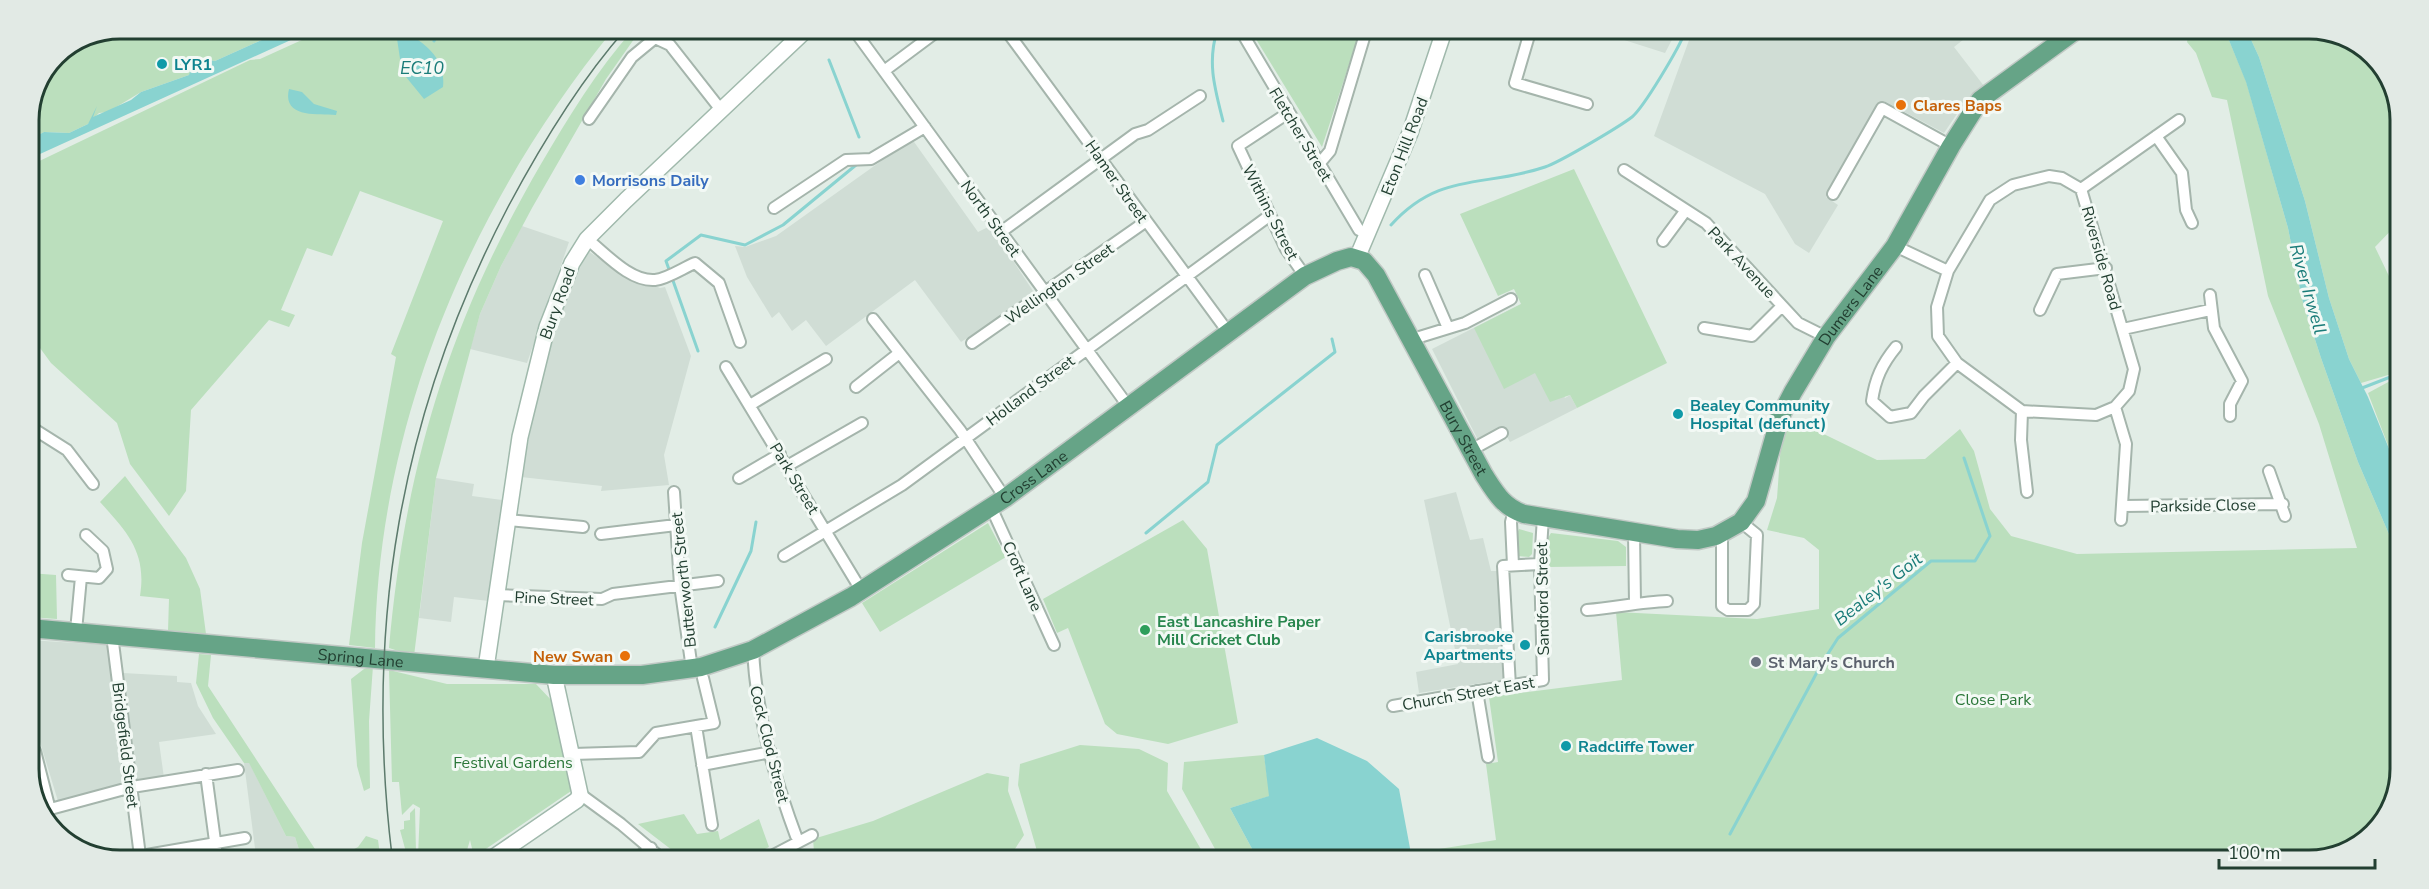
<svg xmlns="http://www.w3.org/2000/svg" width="2429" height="889" font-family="'Nunito Sans',sans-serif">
	<rect width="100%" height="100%" fill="#e2ede6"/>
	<path fill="#d0ddd5" d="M1599 32H1676L1665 53Z
		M1692 32H1973L1954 47 1984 86 1963 105 1944 133 1884 101 1826 197 1838 205 1809 253 1795 244 1765 194 1654 136Z
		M912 139 978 232 990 226 1035 294 961 342 915 280 826 346 806 320 792 331 779 312 772 318 747 277 735 246 745 247 776 236Z
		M522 226 569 242 527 363 470 349 480 314 501 266Z
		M588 251 609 265 660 288 665 287 691 356 664 455 669 485 601 491 602 486 521 477 547 350 573 282Z
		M1521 304 1565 398 1570 395 1577 408 1510 442 1502 428 1478 440 1432 349Z
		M436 478 474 484 472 496 502 500 489 601 454 597 451 622 419 618Z
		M1456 492 1470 540 1483 538 1491 571H1503L1507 679 1419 693 1416 672 1458 664 1424 500Z
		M29 640 107 645 126 783 58 801 40 742 29 744Z
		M123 673 177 676V682L191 683 198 706 216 734 159 742 164 778 137 782Z
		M249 762 286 836 295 837 301 856H256L244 763Z"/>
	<path fill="#bbdfbd" d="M120 29H286L215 61 208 60 189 75 141 92 108 112 99 113 88 124 69 133 44 132 29 141V114L56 55Z
		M326 29 613 30C472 203 377 423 375 648L349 645 362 543 396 357 391 354 443 221 360 191 332 256 307 248 281 310 295 315 289 327 269 320 191 410 186 491 169 516 130 464 117 423 51 363 29 333V166L250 60 260 59Z
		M633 30H647L639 32 606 79 532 208 501 266 480 314 436 478 414 656 389 648C405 466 449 322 541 164 568 118 597 70 633 30Z
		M1251 31H1360L1322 147Z
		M2189 33H2226L2246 81 2288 228 2302 299 2321 358 2358 462 2397 553 2396 798 2364 842 2309 860 1440 859 1439 849 1496 840 1486 764 1498 762 1489 697 1622 680 1616 612 1757 619 1819 609V550L1804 538 1767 530 1777 498 1781 443 1791 418 1877 460 1925 459 1960 429 1974 451 1990 509 2011 536 2077 554 2357 548 2319 424 2268 296 2227 100 2212 97 2196 53 2187 42Z
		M2248 33H2338L2381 64 2400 114V221L2375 247 2399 297 2398 383 2393 393 2398 405V487L2394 479V461L2368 393 2392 380 2395 373 2361 383 2349 359 2329 298 2305 201 2259 57Z
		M1574 169 1667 363 1577 408 1570 395 1550 402 1535 373 1504 389 1474 328 1521 304 1514 289 1498 296 1460 214Z
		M125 476 186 558 200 589 206 634 168 631 169 599 140 596C147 552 127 532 100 502Z
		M1183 520 1207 549 1238 723 1168 744 1117 734 1105 724 1068 628 1057 633 1043 599Z
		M988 523 1006 557 880 632 862 603Z
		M1519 529 1533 533 1532 554 1529 557 1518 556 1517 534Z
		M1551 533 1618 541 1626 547V566L1548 567V538Z
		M29 573 56 575 57 619 29 617Z
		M199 654 211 655 208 686 315 849 313 856H301L295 837 286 836 249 763H244L213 718 196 683Z
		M373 666 369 721 370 788 364 791 357 766 351 679 364 669Z
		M389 670 447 684H536L554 703 574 789 474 857 470 840 465 857 418 856 420 808 413 804 402 815 399 782H392Z
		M1080 745 1139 749 1168 763 1167 791 1206 858H1039L1018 785 1020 764Z
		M1264 755 1270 796 1230 808 1257 858H1220L1182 789 1184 762Z
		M987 773 1009 777 1008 791 1024 835 1013 852 1004 858 823 857 814 852 813 839 873 821Z
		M415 808 416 853 415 856H407L400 830 404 829V821L410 820V813Z
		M684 814 697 834 718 831 720 840 759 819 769 847 749 857H681L638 824Z
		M366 836 378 840 380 855 341 856 358 847Z"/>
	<path fill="#89d3d0" d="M286 29H315L29 159V140L44 132 69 133 88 124 97 106 93 117 131 100 141 92 189 75 192 66 208 60 215 61Z
		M404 30C426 45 446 58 443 87L424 99 402 72 396 32Z
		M2226 33H2248L2259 57 2305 201 2329 298 2349 359 2368 397 2394 461V479L2398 487 2397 553 2358 462 2321 358 2302 299 2288 228 2246 82Z
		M289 89 302 92 314 104 337 111 336 115C316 114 282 118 289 89Z
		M1317 738 1367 761 1399 789 1412 859 1257 858 1230 808 1269 796 1264 755Z"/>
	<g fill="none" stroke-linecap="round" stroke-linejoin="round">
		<path stroke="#89d3d0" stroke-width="3" d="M1217 31C1207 63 1215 89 1223 121
			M434 41 440 29
			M829 60 859 137
			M1391 225C1440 171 1483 188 1545 167 1560 162 1619 127 1632 117 1644 107 1679 48 1685 32
			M698 351 666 261 701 235 745 245 783 225 856 165
			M2362 388 2393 376
			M1146 533 1208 482 1217 445 1335 352 1332 339
			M715 627 751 551 756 522
			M1730 834 1822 663 1838 638 1931 561H1975L1990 536 1964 458"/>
		<g stroke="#a5b5ac" stroke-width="14">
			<path id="street" d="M854 30 1128 406
				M1006 30 1228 332
				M1241 31 1359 230 1366 233
				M1530 32 1515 83 1587 104
				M884 71 939 30
				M1288 113 1238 146 1286 249 1305 276
				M589 119 632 57 655 38 670 45 721 110
				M2156 136 2182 173 2186 210 2192 223
				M1319 164 1330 151 1366 31
				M1624 170 1706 223 1798 323 1826 337
				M2049 176 2062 178 2081 189 2134 369 2129 391 2115 407 2096 415 2022 411 1957 363 1938 336 1937 307 1948 271 1990 200 2013 185Z
				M2081 189 2179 120
				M1833 194 1882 108 1951 146
				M774 208 846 160 871 159 925 127
				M1001 232 1135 134 1148 130 1200 96
				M587 239C605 253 630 282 655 280 667 279 683 268 695 263L719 283 740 342
				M1663 241 1686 210
				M1895 246 1948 271
				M1425 275 1448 328
				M2210 295 2214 328 2242 381 2230 404V416
				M2040 310 2057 274 2106 268
				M873 319 960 430 1005 498
				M1704 328 1752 336 1782 306
				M2123 329 2210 310
				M1413 339 1465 323 1511 299
				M972 343 1145 222
				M1896 347C1882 364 1875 379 1872 401L1890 417 1911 413 1924 396 1957 363
				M726 367 861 590
				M856 387 898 354
				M750 405 826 359
				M2115 407 2126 444 2121 520
				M2022 411 2021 440 2027 492
				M29 426 67 450 93 484
				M1471 450 1502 433
				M787 466 862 423
				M2269 471 2285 516
				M739 478 780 454
				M674 492 680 585 692 669
				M2123 506 2283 504
				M991 507 1054 645
				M29 518 31 520
				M507 520 583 527
				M1722 532V606L1728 610H1748L1754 604 1757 535 1741 522
				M1634 533 1635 603
				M601 534 676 525
				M784 556 902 485 1269 216
				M1513 565 1511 522 1514 510
				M68 575 99 578 107 569 103 551 86 535
				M496 595 602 599 613 594 718 581
				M1587 610C1614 608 1640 602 1667 601
				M76 631 81 577
				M112 635 140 856
				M753 650C756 713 774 777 796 836
				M1510 686 1503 566 1540 564
				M1477 691 1488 757
				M1393 706 1543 680 1540 564 1543 517
				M696 726 712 825
				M35 751 49 806 54 808 132 787 238 770
				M573 754 639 752 656 733 714 723 703 678
				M702 765 771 752
				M206 774 217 856
				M580 794 621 824 660 857
				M141 856 245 838
				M638 857 651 848
				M770 857 812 835"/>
		</g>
		<g stroke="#a0b9ac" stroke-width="18">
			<path id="secondary" d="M1357 258 1410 133 1444 31
				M486 668 520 437 547 327 572 263 587 239 626 200 806 30
				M494 857 577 800 580 794 554 675"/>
		</g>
		<g stroke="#c1c9c5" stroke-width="21">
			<g id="primary">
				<path id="s1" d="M29 628 554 675H642L701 667 753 650 851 597 1005 498 1305 276 1337 261 1351 257 1364 261 1376 275 1484 475C1495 492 1503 507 1524 514L1677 539 1698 540 1716 536 1741 522 1756 501 1780 417 1793 392 1826 337 1895 246 1951 146 1980 100 2072 33"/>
			</g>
		</g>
		<use href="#street" stroke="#fff" stroke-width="10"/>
		<use href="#secondary" stroke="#fff" stroke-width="15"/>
		<use href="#primary" stroke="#66a487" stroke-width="18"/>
		<path stroke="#5c7a6c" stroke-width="1.5" d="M392 856C364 626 400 413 508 207 541 145 579 82 625 30"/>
	</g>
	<g fill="#0f9aa8" stroke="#f3f9f5" stroke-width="2">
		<circle cx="162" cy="64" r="6"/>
		<circle cx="1678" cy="414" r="6"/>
		<circle cx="1525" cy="645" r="6"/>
		<circle cx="1566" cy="746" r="6"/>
	</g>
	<g fill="#e8710a" stroke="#f3f9f5" stroke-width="2">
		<circle cx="1901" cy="105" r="6"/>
		<circle cx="625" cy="656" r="6"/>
	</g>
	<circle fill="#3f7fe0" stroke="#f3f9f5" stroke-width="2" cx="580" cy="180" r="6"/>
	<circle fill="#2e9e5b" stroke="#f3f9f5" stroke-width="2" cx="1145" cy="630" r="6"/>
	<circle fill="#6b7280" stroke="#f3f9f5" stroke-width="2" cx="1756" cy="662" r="6"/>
	<g text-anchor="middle" stroke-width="6" stroke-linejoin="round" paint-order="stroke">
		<g font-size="16" font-weight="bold" fill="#0d838f" stroke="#f3f9f5" text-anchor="start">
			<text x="174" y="70">LYR1</text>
			<text x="1690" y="411">Bealey Community<tspan x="1690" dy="18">Hospital (defunct)</tspan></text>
			<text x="1513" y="642" text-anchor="end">Carisbrooke<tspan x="1513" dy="18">Apartments</tspan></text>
			<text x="1578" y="752">Radcliffe Tower</text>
		</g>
		<g font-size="16" font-weight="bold" fill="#c56008" stroke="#f3f9f5" text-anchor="start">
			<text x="1913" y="111">Clares Baps</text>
			<text x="613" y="662" text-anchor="end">New Swan</text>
		</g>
		<g font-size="16" fill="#223f31" stroke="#f3f9f5">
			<text transform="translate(1301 134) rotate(59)" y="6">Fletcher Street</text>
			<text transform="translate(1404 146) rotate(-69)" y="6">Eton Hill Road</text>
			<text transform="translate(1117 181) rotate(55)" y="6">Hamer Street</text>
			<text transform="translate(1271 212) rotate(63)" y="6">Withins Street</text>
			<text transform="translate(991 218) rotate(54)" y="6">North Street</text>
			<text transform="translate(2102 258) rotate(74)" y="6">Riverside Road</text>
			<text transform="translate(1742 262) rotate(47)" y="6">Park Avenue</text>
			<text transform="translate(1059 283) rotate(-35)" y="6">Wellington Street</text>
			<text transform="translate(557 303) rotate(-70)" y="6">Bury Road</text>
			<text dy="6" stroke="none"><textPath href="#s1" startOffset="2232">Dumers Lane</textPath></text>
			<text transform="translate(1030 390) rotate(-37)" y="6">Holland Street</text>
			<text dy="6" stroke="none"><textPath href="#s1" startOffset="1664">Bury Street</textPath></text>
			<text dy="6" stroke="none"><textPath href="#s1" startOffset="1059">Cross Lane</textPath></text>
			<text transform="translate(795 478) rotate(59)" y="6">Park Street</text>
			<text transform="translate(2203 505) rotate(-1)" y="6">Parkside Close</text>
			<text transform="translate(1023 576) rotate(66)" y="6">Croft Lane</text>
			<text transform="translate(683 580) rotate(-96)" y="6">Butterworth Street</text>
			<text transform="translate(554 598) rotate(2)" y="6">Pine Street</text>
			<text transform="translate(1542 599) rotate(-91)" y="6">Sandford Street</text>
			<text dy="6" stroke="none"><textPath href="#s1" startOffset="333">Spring Lane</textPath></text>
			<text transform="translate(1468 693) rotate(-10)" y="6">Church Street East</text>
			<text transform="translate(770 744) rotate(76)" y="6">Cock Clod Street</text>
			<text transform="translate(126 745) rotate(83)" y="6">Bridgefield Street</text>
		</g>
		<g font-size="16" font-weight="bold" fill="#366cbe" stroke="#f3f9f5" text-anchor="start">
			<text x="592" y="186">Morrisons Daily</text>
		</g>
		<g font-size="16" font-weight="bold" fill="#27864d" stroke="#f3f9f5" text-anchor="start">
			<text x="1157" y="627">East Lancashire Paper<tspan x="1157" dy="18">Mill Cricket Club</tspan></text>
		</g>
		<g font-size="16" font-weight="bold" fill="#5b616d" stroke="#f3f9f5" text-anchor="start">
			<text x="1768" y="668">St Mary's Church</text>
		</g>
		<g font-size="16" fill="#2b7739" stroke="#f3f9f5">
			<text x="1993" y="705">Close Park</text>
			<text x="513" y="768">Festival Gardens</text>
		</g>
		<g font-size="18" font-style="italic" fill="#1a7c79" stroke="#f3f9f5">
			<text x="422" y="74">EC10</text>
			<text transform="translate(2308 289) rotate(74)" y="6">River Irwell</text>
			<text transform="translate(1878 589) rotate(-38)" y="6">Bealey's Goit</text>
		</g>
	</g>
	<path d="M0 0H2429V889H0ZM120 39H2309A81 81 0 0 1 2390 120V769A81 81 0 0 1 2309 850H120A81 81 0 0 1 39 769V120A81 81 0 0 1 120 39Z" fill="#e2eae5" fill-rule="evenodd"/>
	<path fill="none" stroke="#223f31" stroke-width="3" d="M120 39H2309A81 81 0 0 1 2390 120V769A81 81 0 0 1 2309 850H120A81 81 0 0 1 39 769V120A81 81 0 0 1 120 39Z"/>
	<path d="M2219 859v9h156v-9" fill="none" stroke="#223f31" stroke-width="3"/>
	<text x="2228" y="859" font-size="18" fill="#223f31" stroke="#f3f9f5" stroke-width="4.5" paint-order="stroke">100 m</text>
</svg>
